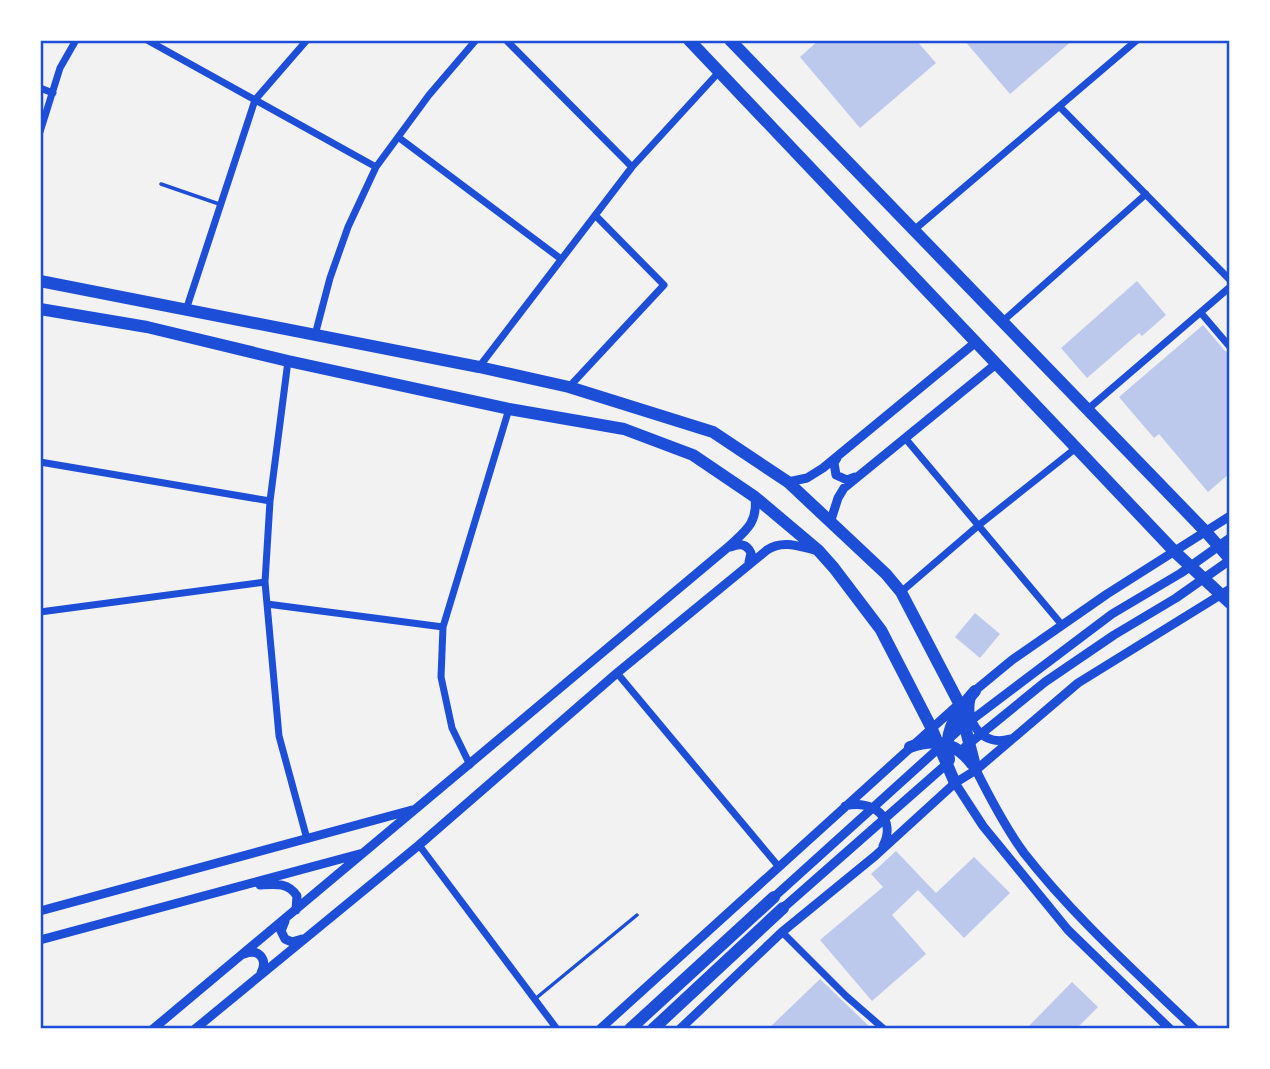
<svg xmlns="http://www.w3.org/2000/svg" width="1270" height="1069" font-family="Arial,sans-serif">
	<rect width="100%" height="100%" fill="#f2f2f2"/>
	<path fill="#bdc9ec" d="M819 40H916L936 63 860 128 800 57Z
		M964 40H1073L1010 94Z
		M1137 281 1166 315 1142 336 1139 333 1087 378 1061 348Z
		M1203 325 1225 351 1230 353V473L1208 492 1159 434 1154 438 1119 397Z
		M975 613 1000 634 980 658 955 637Z
		M896 851 936 893 974 857 1010 893 964 938 918 890 892 915 926 954 872 1001 820 940 883 887 871 874Z
		M820 979 872 1029H768Z
		M1072 982 1098 1007 1076 1029H1026Z"/>
	<g fill="none" stroke-linecap="round" stroke-linejoin="round">
		<path stroke="#1d4ed8" stroke-width="3.5" d="M161 184 219 204
			M535 999 637 915"/>
		<path stroke="#1d4ed8" stroke-width="7" d="M147 40 376 167
			M506 40 632 167
			M40 88 53 93
			M1060 107 1230 280
			M40 132 60 68 76 40
			M398 137 561 259
			M914 230 1137 40
			M186 310 255 100 307 40
			M1201 313 1230 347
			M1003 321 1146 194
			M315 335 330 278 348 227 376 167 429 95 476 40
			M288 361 270 501 265 582 279 736 307 839
			M479 367 632 167 719 72
			M569 387 664 285 595 215
			M1088 409 1230 287
			M905 438 1062 625
			M40 462 270 501
			M901 592 979 525 1076 448
			M267 604 443 627
			M40 612 265 582
			M617 673 779 867
			M470 765 452 728 441 677 443 627 509 409
			M419 845 557 1029
			M782 932 846 996 884 1029"/>
		<path stroke="#1d4ed8" stroke-width="9" d="M837 458 834 463 836 475 847 480 855 477
			M788 482 807 478 823 468 976 342
			M831 520 838 498 844 488 996 364
			M731 547C740 543 747 544 751 553L749 562
			M972 693 1012 660 1107 594 1230 516
			M971 699C965 723 983 747 1010 739
			M965 747 1045 682 1114 635 1176 598 1230 560
			M976 770C990 798 1005 827 1024 853 1074 917 1137 973 1195 1029
			M955 783 983 826 1068 930 1170 1029
			M845 806C873 799 897 818 883 846
			M260 885C275 884 288 882 297 896L296 910
			M774 897 961 728 1112 614 1181 573 1230 538
			M783 908 950 761
			M40 911 412 810
			M285 921 281 931 285 939 292 942 302 939
			M40 940 363 853
			M244 954C259 948 268 959 261 973
			M153 1029 727 548C745 531 758 524 755 497
			M195 1029 419 845 617 673 767 550C782 540 798 546 815 550
			M600 1029 961 702
			M680 1029 782 932 875 856 955 783 976 770 1078 683 1230 589"/>
		<path stroke="#1d4ed8" stroke-width="12" d="M689 40 1175 552 1230 603
			M730 40 1206 532 1230 559
			M40 281 479 367 569 387 713 432 788 482 886 574 901 592 959 703 976 770
			M40 309 147 327 288 361 509 409 624 429 693 455 755 497 818 550 834 568 881 630 931 727 955 783
			M910 747C934 738 956 742 972 764
			M949 759C943 731 957 711 975 691
			M630 1029 774 897
			M653 1029 783 908"/>
	</g>
	<rect width="1270" height="1069" fill="none" stroke="#ffffff" stroke-width="84"/>
	<rect x="42" y="42" width="1186" height="985" fill="none" stroke="#1d4ed8" stroke-width="2.5"/>
</svg>
